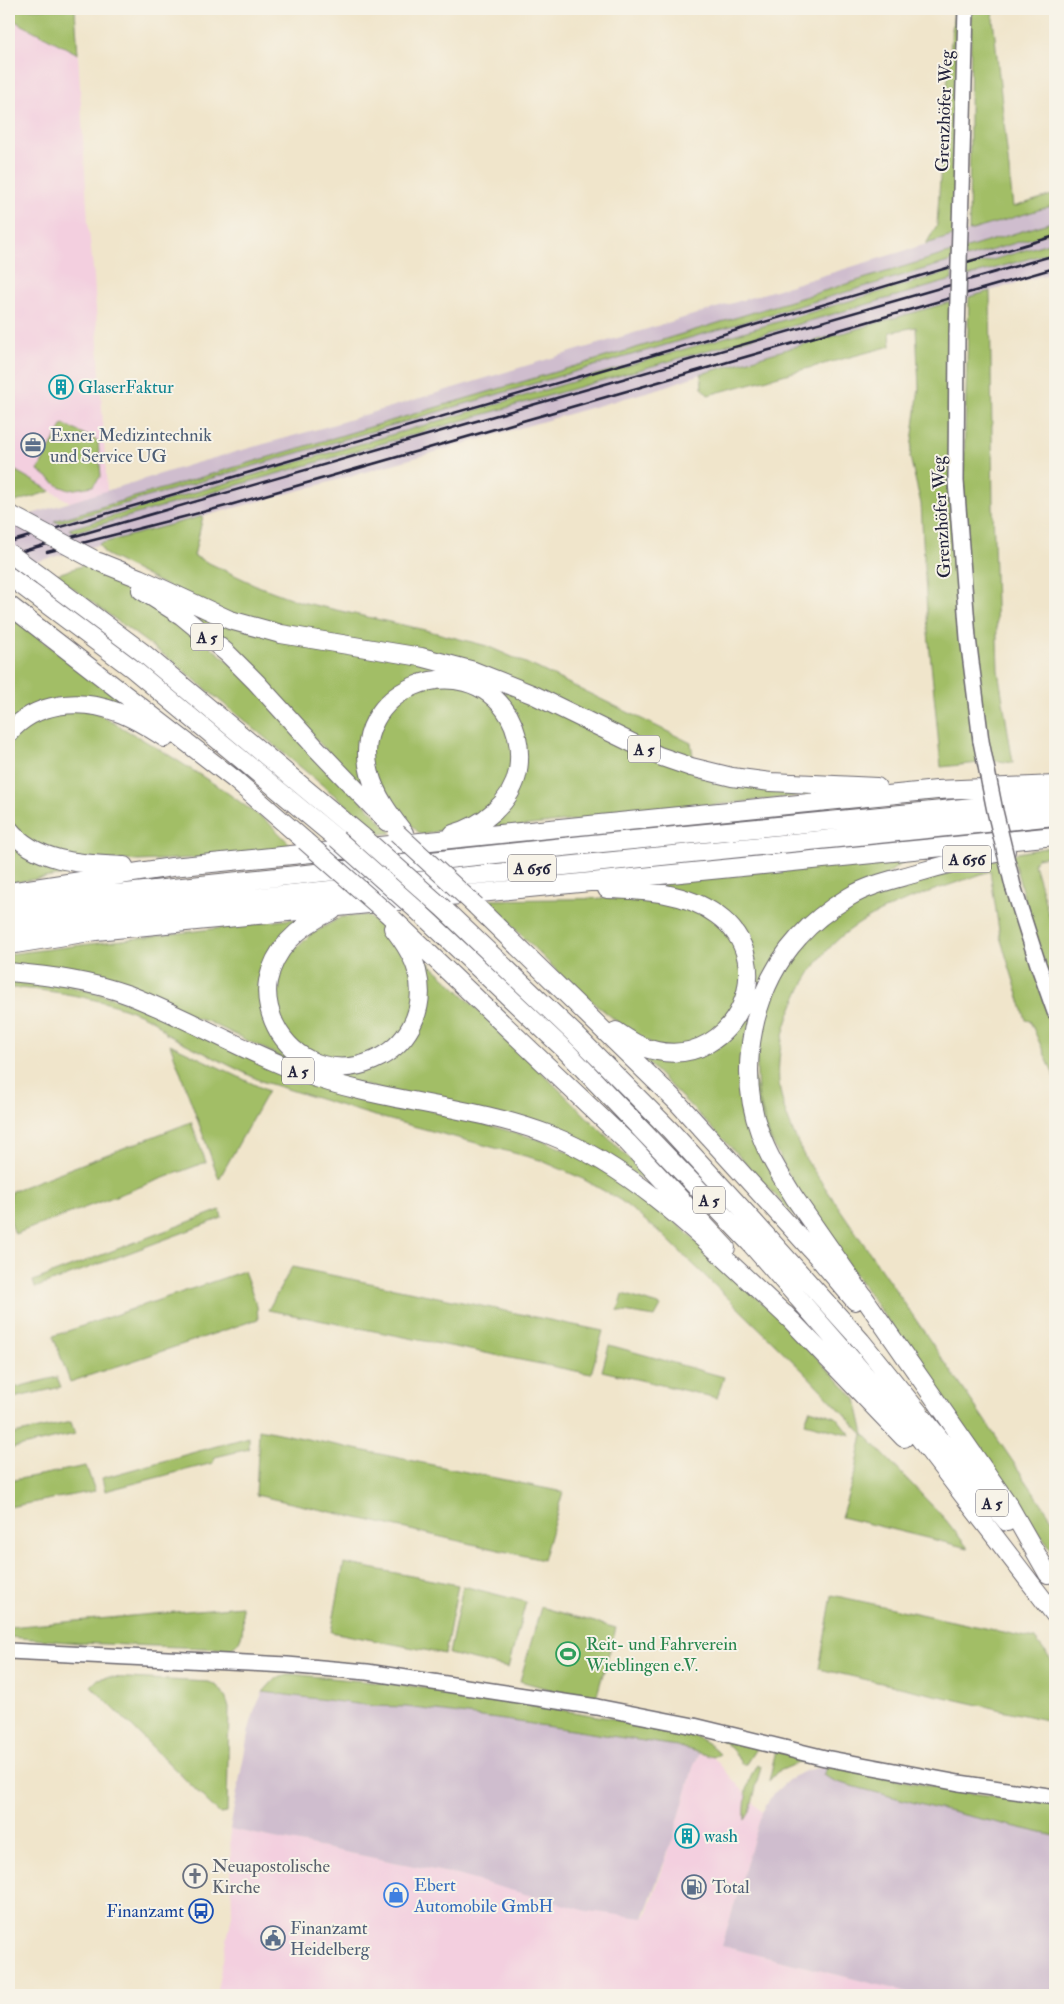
<svg xmlns="http://www.w3.org/2000/svg" width="1064" height="2004" font-family="'IM FELL Double Pica',serif">
	<rect width="100%" height="100%" fill="#f7f3e8"/>
	<filter id="ink" filterUnits="userSpaceOnUse"><feTurbulence type="fractalNoise" baseFrequency=".02" numOctaves="2"/><feDisplacementMap in="SourceGraphic" scale="10" xChannelSelector="R" yChannelSelector="G"/><feConvolveMatrix kernelMatrix="1 2 1 2 8 2 1 2 1" color-interpolation-filters="sRGB"/></filter>
	<filter id="wash" filterUnits="userSpaceOnUse"><feTurbulence type="fractalNoise" baseFrequency=".0096" numOctaves="4" result="noise"/><feDisplacementMap in="SourceGraphic" scale="20" xChannelSelector="R" yChannelSelector="G"/><feGaussianBlur stdDeviation="1.12" result="paint"/><feColorMatrix in="noise" values="0 0 0 0 0 0 0 0 0 0 0 0 0 0 0 0 0 1.4 0 .05"/><feComposite in="paint" operator="in"/></filter>
	<g filter="url(#wash)">
		<rect width="100%" height="100%" fill="#f0e5cb"/>
		<path fill="#f3cfdf" d="M9 18 78 54 88 222 94 277 107 491 70 502 9 467Z
			M700 1754 713 1757 762 1812 722 1946 919 1995H216L232 1915 230 1829 449 1873 508 1888 643 1918 648 1911 673 1839 694 1764Z"/>
		<path fill="#cfbdce" d="M1055 205V272L701 374 664 387 319 485 9 569V521L196 463 325 427Z
			M263 1692 373 1706 407 1707 512 1721 677 1746 700 1754 694 1764 673 1839 643 1918 587 1911 449 1873 230 1829 249 1729 255 1709Z
			M828 1766 956 1791 1055 1804V1995H919L722 1946 762 1812 774 1793 792 1777 808 1770Z"/>
		<path fill="#a2be66" stroke="#627050" d="M9 9H75L78 54 9 18Z
			M954 9H963L956 235 926 244 937 225 943 132Z
			M971 9H992L1013 207 1055 194V205L969 231Z
			M1055 221V231L966 258 964 249Z
			M1055 241V251L965 277 966 268Z
			M952 252V261L59 523 54 521 626 351Z
			M952 271V280L74 532 69 529Z
			M990 291 993 507 998 670 1013 763 998 761 941 767 928 632 921 504 910 457 919 388 916 327 890 332 891 346 708 395 702 388 701 374 950 302V518L962 523 969 297Z
			M63 424 98 441 101 476 93 486 69 490 59 486 38 470Z
			M9 467 51 491 9 504Z
			M203 516 194 556 258 586 301 602 425 630 487 646 537 668 691 743 696 775 834 792 477 831 490 807 462 826 421 835 404 818 382 786 369 793 188 611 230 628 180 593 105 554 99 544Z
			M87 564 143 592 239 670 392 833 380 834 361 817 172 661 55 575Z
			M9 615 139 714 71 698 164 752 222 789 269 823 294 848 215 857 139 861 86 858 92 871 9 883Z
			M1055 846V855L1037 858 1034 864 1055 936V999L1042 963 1012 854Z
			M910 856 889 873 800 927 744 1042 784 1193 801 1223 724 1140 636 1051 653 1043 637 1038 564 978 486 900 633 898 637 884Z
			M999 858 1043 999 1055 1031V1078L1030 1021 1026 1020 1000 937 990 871C944 888 887 902 847 932 804 964 771 1037 780 1090 784 1114 795 1137 805 1158L1055 1523V1554C994 1471 935 1387 876 1304 847 1263 817 1223 792 1180 780 1158 767 1136 762 1112 743 1036 778 951 844 909 867 894 892 889 918 881 945 874 972 866 999 858Z
			M367 915 384 930 402 954 420 961 423 958 456 988 665 1194 593 1147 331 1076 292 1062 209 1022 9 967V954L309 917 272 953 286 959 310 935 341 917Z
			M9 979 62 984 123 1001 437 1113 495 1127 547 1142 592 1163 673 1220 784 1323 856 1399 864 1434 945 1519 968 1548 841 1517 856 1470 863 1434 804 1372 663 1235 620 1200 581 1178 540 1160 368 1114 261 1081 166 1034C163 1030 160 1025 155 1022 123 1002 47 988 9 988Z
			M170 1044 268 1091 219 1179Z
			M191 1122 206 1162 15 1234C9 1218 7 1208 12 1191Z
			M220 1210 222 1218 35 1288 33 1281Z
			M292 1267 603 1331 591 1374 268 1310Z
			M244 1271 257 1306 258 1319 70 1382 53 1336Z
			M623 1294 661 1306 655 1317 618 1311Z
			M609 1345 724 1377 717 1398 602 1371Z
			M57 1377 61 1387 9 1399V1389Z
			M810 1409 836 1417 851 1435 805 1423Z
			M71 1422 75 1434 9 1449V1435Z
			M259 1429 563 1492 543 1560 256 1495Z
			M249 1437V1449L215 1457 213 1463 105 1491 102 1478Z
			M86 1466 95 1491 9 1507V1481Z
			M344 1563 458 1585 445 1654 331 1632Z
			M463 1586 526 1602 508 1668 449 1654Z
			M832 1595 1035 1639 1055 1665V1722L819 1669Z
			M242 1606C242 1621 247 1641 230 1649L79 1643 9 1637V1627Z
			M541 1607 616 1628 595 1702 520 1681Z
			M290 1674 433 1688 679 1730C695 1736 708 1741 720 1754L713 1757 677 1746 512 1721 407 1707 373 1706 263 1692 275 1679Z
			M107 1677 209 1682C222 1687 225 1695 229 1708L227 1813 220 1814 91 1686 98 1679Z
			M719 1738 757 1747 746 1764H741C736 1752 729 1746 719 1738Z
			M776 1751 802 1757 803 1761 777 1772 769 1781Z
			M757 1764 761 1766 750 1812 745 1820C744 1801 747 1780 757 1764Z
			M828 1766 956 1791 1055 1804V1836L934 1808 837 1782 823 1775Z"/>
	</g>
	<g filter="url(#ink)">
		<g fill="none" stroke-linecap="round" stroke-linejoin="round">
			<g stroke="#6a666d" stroke-width="18">
				<path id="major" d="M960 228 966 9
					M957 334 956 481 968 638 981 741
					M1013 886 1038 964 1055 1012
					M9 1651 287 1665 367 1672 597 1707 694 1726 825 1758 959 1783 1055 1797"/>
			</g>
			<g stroke="#6a666d" stroke-width="20">
				<path id="highway" d="M99 562 139 578 230 620 281 634 421 657 474 671 534 695 659 756 691 767 732 777 771 782 877 787
					M9 576 133 669 337 839
					M42 577 142 652 363 837
					M141 590 182 616 227 653 256 682 316 748 387 822
					M9 605 234 779 305 841
					M9 733C35 702 80 698 117 712 134 718 150 728 165 738
					M9 829C36 863 84 864 124 866
					M404 833C390 815 376 796 370 774 347 691 464 642 509 716 519 734 521 751 518 771 512 803 482 826 453 834
					M1006 851C975 857 944 865 913 874 892 880 869 885 849 897 831 908 813 921 799 937 753 987 736 1069 760 1133 768 1156 781 1176 794 1197L1008 1504 1048 1574
					M607 889C644 890 686 892 717 915 783 962 735 1067 657 1051 641 1048 629 1040 616 1031
					M9 892 172 867 937 790 1055 785
					M476 906 677 1102 816 1255 855 1301
					M444 909 576 1035 670 1130 746 1213 861 1341 1007 1522
					M9 910 116 894 592 844 1055 799
					M332 911C301 925 275 946 268 981 265 998 270 1017 279 1032 325 1105 439 1055 417 971 413 955 403 941 393 928
					M419 912 565 1050 750 1243 847 1354 920 1439 1055 1615
					M389 915 628 1143 726 1248
					M9 927 94 914 1055 816
					M9 945 96 931 1055 836
					M9 972C50 976 91 981 129 995 188 1018 243 1051 302 1073 382 1103 470 1104 550 1135 644 1172 719 1255 793 1322
					M785 1314 904 1438"/>
			</g>
			<use href="#major" stroke="#fff" stroke-width="15"/>
			<use href="#highway" stroke="#fff" stroke-width="18"/>
			<path stroke="#22223b" stroke-width="2.5" d="M9 542 633 361 1055 236
				M47 552 230 505 1055 268
				M9 555 1055 255"/>
			<g stroke="#6a666d" stroke-width="18" stroke-linecap="butt">
				<path id="major-bridge" d="M957 334 960 228
					M981 741 995 811 1013 886"/>
			</g>
			<g stroke="#6a666d" stroke-width="20" stroke-linecap="butt">
				<path id="highway-bridge" d="M9 514 93 559
					M9 553 42 577
					M397 833 476 906
					M363 837 444 909
					M337 839 419 912
					M305 841 389 915"/>
			</g>
			<use href="#major-bridge" stroke="#fff" stroke-width="15"/>
			<use href="#highway-bridge" stroke="#fff" stroke-width="18"/>
		</g>
	</g>
	<defs>
		<g id="building-ring" transform="scale(1.25)"><circle r="9.5" fill="#f7f3e8" stroke="#0f9aa8" stroke-width="1.5"/><path d="M-4-6H4V6H1V3H-1V6H-4ZM-2.5-4.3h1.7v1.8h-1.7ZM.8-4.3h1.7v1.8H.8ZM-2.5-1h1.7V.8h-1.7ZM.8-1h1.7V.8H.8Z" fill="#0f9aa8"/></g>
		<g id="office-ring" transform="scale(1.25)"><circle r="9.5" fill="#f7f3e8" stroke="#5c6f8a" stroke-width="1.5"/><path d="M-6-3h4V-5.5h4V-3h4V5H-6ZM-1-4.5V-3h2v-1.5ZM-6 0V1H6V0Z" fill="#5c6f8a"/></g>
		<g id="stadium-ring" transform="scale(1.25)"><circle r="9.5" fill="#f7f3e8" stroke="#2e9e5b" stroke-width="1.5"/><path d="M0-5a6.5 5 0 1 0 0 10a6.5 5 0 1 0 0-10ZM-3.5-1.8h7v3.6h-7Z" fill="#2e9e5b"/></g>
		<g id="church-ring" transform="scale(1.25)"><circle r="9.5" fill="#f7f3e8" stroke="#6b7280" stroke-width="1.5"/><path d="M-1.2-6h2.4v3.5h3.3v2.4h-3.3V6h-2.4V-.1h-3.3v-2.4h3.3Z" fill="#6b7280"/></g>
		<g id="fuel-ring" transform="scale(1.25)"><circle r="9.5" fill="#f7f3e8" stroke="#5c6f8a" stroke-width="1.5"/><path d="M-5.5-6h7V0h2V4h1.3V-2.5L3-4.5l.8-.8L6-3V5H2.5V1h-1V6h-7ZM-4.2-4.7v3.2H.2V-4.7Z" fill="#5c6f8a"/></g>
		<g id="shop-ring" transform="scale(1.25)"><circle r="9.5" fill="#f7f3e8" stroke="#3f7fe0" stroke-width="1.5"/><path d="M-5-2.5h2.3a2.7 3.5 0 0 1 5.4 0H5L5.5 6h-11ZM-1.5-2.5h3a1.5 2.3 0 0 0-3 0Z" fill="#3f7fe0"/></g>
		<g id="bus-ring" transform="scale(1.25)"><circle r="9.5" fill="#f7f3e8" stroke="#1a4fb4" stroke-width="1.5"/><path d="M-5-6H5V4H4V6H2V4H-2V6H-4V4H-5ZM-3.5-4V0h7V-4ZM-3.5 1.2v1.5H-2V1.2ZM2 1.2v1.5H3.5V1.2Z" fill="#1a4fb4"/></g>
		<g id="civic-ring" transform="scale(1.25)"><circle r="9.5" fill="#f7f3e8" stroke="#5c6f8a" stroke-width="1.5"/><path d="M-.6-6.5H3V-4.5H.6V-3L4-1V1h2V6H-6V1h2V-1L-.6-3ZM-1.2 2.5V6h2.4V2.5Z" fill="#5c6f8a"/></g>
	</defs>
	<g fill-rule="evenodd">
		<use href="#building-ring" x="61" y="387"/>
		<use href="#office-ring" x="33" y="445"/>
		<use href="#stadium-ring" x="568" y="1654"/>
		<use href="#building-ring" x="687" y="1836"/>
		<use href="#church-ring" x="195" y="1876"/>
		<use href="#fuel-ring" x="694" y="1887"/>
		<use href="#shop-ring" x="396" y="1895"/>
		<use href="#bus-ring" x="201" y="1911"/>
		<use href="#civic-ring" x="273" y="1938"/>
	</g>
	<g text-anchor="middle" stroke-width="4" stroke-linejoin="round" paint-order="stroke">
		<g fill="#f7f3e8" stroke="#62616f" stroke-width="1">
			<rect x="191" y="623.5" width="32" height="27" rx="4"/>
			<rect x="628" y="735.5" width="32" height="27" rx="4"/>
			<rect x="943" y="845.5" width="48" height="27" rx="4"/>
			<rect x="508" y="854.5" width="48" height="27" rx="4"/>
			<rect x="282" y="1057.5" width="32" height="27" rx="4"/>
			<rect x="693" y="1186.5" width="32" height="27" rx="4"/>
			<rect x="976" y="1489.5" width="32" height="27" rx="4"/>
		</g>
		<g font-size="16" font-weight="bold" fill="#22223b">
			<text x="207" y="643">A 5</text>
			<text x="644" y="755">A 5</text>
			<text x="967" y="865">A 656</text>
			<text x="532" y="874">A 656</text>
			<text x="298" y="1077">A 5</text>
			<text x="709" y="1206">A 5</text>
			<text x="992" y="1509">A 5</text>
		</g>
		<g font-size="18" fill="#22223b" stroke="#f7f3e8">
			<text transform="translate(944 111) rotate(-88)" y="6">Grenzhöfer Weg</text>
			<text transform="translate(941 517) rotate(-93)" y="6">Grenzhöfer Weg</text>
		</g>
		<g font-size="18" fill="#0d838f" stroke="#f7f3e8" text-anchor="start">
			<text x="78" y="393">GlaserFaktur</text>
			<text x="704" y="1842">wash</text>
		</g>
		<g font-size="18" fill="#4e5e75" stroke="#f7f3e8" text-anchor="start">
			<text x="50" y="441">Exner Medizintechnik<tspan x="50" dy="21">und Service UG</tspan></text>
			<text x="712" y="1893">Total</text>
			<text x="290" y="1934">Finanzamt<tspan x="290" dy="21">Heidelberg</tspan></text>
		</g>
		<g font-size="18" fill="#27864d" stroke="#f7f3e8" text-anchor="start">
			<text x="586" y="1650">Reit- und Fahrverein<tspan x="586" dy="21">Wieblingen e.V.</tspan></text>
		</g>
		<g font-size="18" fill="#5b616d" stroke="#f7f3e8" text-anchor="start">
			<text x="212" y="1872">Neuapostolische<tspan x="212" dy="21">Kirche</tspan></text>
		</g>
		<g font-size="18" fill="#366cbe" stroke="#f7f3e8" text-anchor="start">
			<text x="414" y="1891">Ebert<tspan x="414" dy="21">Automobile GmbH</tspan></text>
		</g>
		<g font-size="18" fill="#164399" stroke="#f7f3e8" text-anchor="end">
			<text x="184" y="1917">Finanzamt</text>
		</g>
	</g>
	<rect width="1064" height="2004" fill="none" stroke="#f7f3e8" stroke-width="30"/>
</svg>
